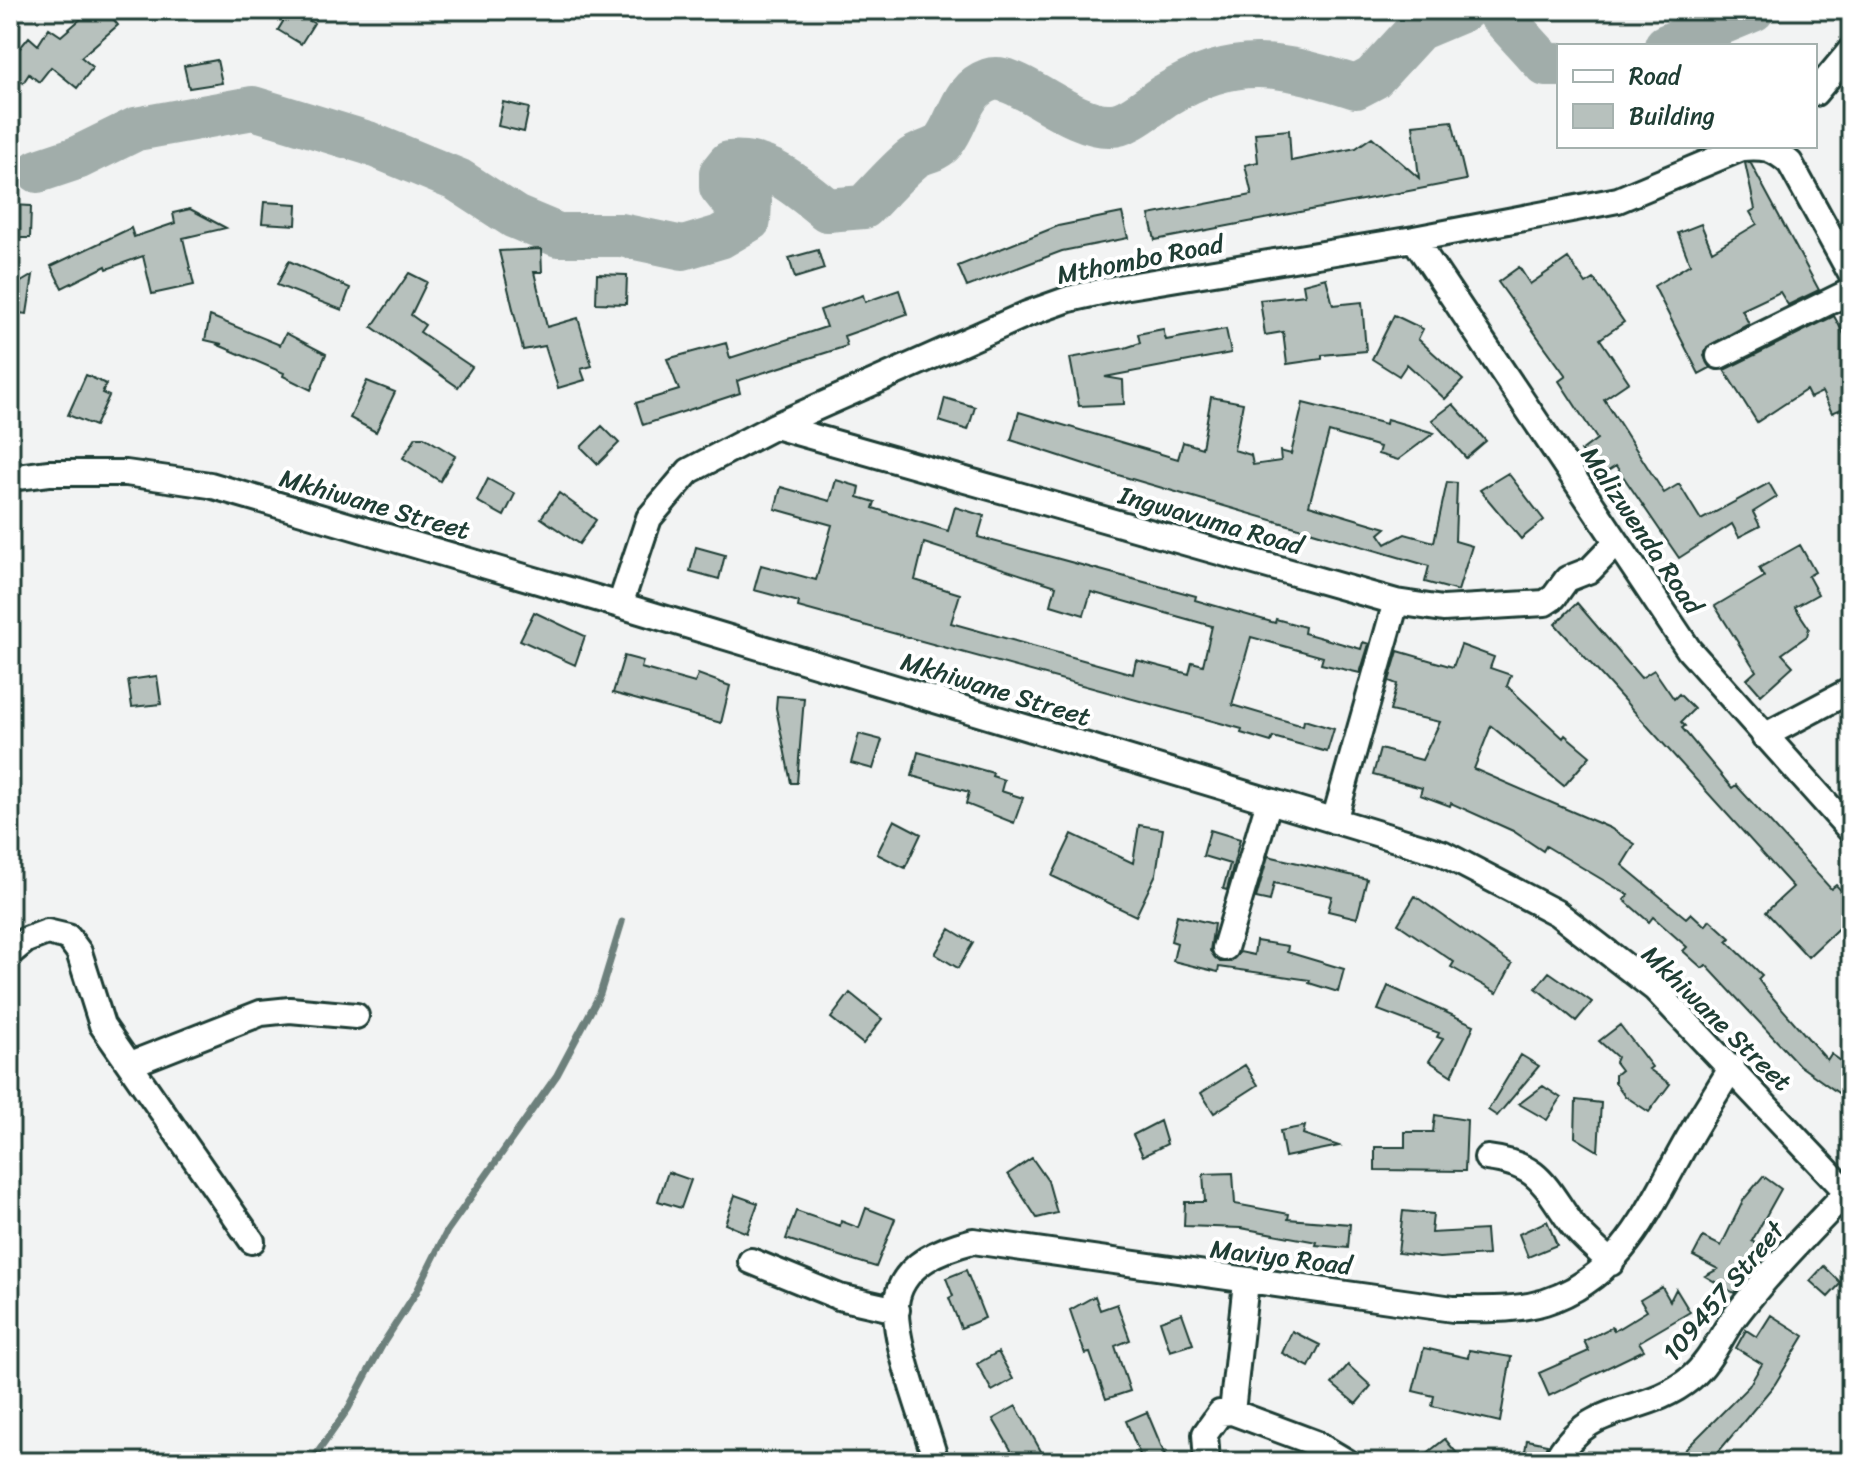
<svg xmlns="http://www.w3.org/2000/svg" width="1861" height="1472" font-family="Sriracha,sans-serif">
	<rect width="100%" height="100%" fill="#f2f3f3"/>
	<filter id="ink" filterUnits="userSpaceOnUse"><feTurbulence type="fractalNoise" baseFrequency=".0125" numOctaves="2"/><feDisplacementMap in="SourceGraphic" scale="16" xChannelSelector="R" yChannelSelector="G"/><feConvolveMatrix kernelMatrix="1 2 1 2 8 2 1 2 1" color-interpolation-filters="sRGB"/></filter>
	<g filter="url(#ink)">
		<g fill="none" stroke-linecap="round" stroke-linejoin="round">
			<path stroke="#6d807b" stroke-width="7" d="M311 1462 348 1409 384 1342 417 1291 447 1231 557 1075 600 994 622 922"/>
			<path stroke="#a1adaa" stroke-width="44" d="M1496 10 1546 65H1559
				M1666 46 1753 10
				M38 171 77 158 136 129 253 108 368 143 458 180 515 217 558 235H621L683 248 720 237 749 220 750 201 729 197 721 187V173L729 163C766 158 799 187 827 210L864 207C880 191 895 173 912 159 920 152 936 151 943 142 960 121 960 90 989 80 1017 71 1069 127 1111 125 1128 125 1150 105 1164 96 1235 52 1280 63 1356 87L1373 78 1418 29 1463 10"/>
		</g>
		<path fill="#b7c1bd" stroke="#1f3d34" stroke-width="2" fill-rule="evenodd" d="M91 10H106L118 25 81 57 93 67 77 88 51 67 39 82 29 74 23 83 10 72V60L29 37 38 45 49 28 61 36Z
			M290 10 314 23 301 44 278 30Z
			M217 60 222 83 189 88 184 66Z
			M503 102 529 108 524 132 498 126Z
			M1452 121 1466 180 1155 240 1149 215 1252 195 1245 165 1258 162 1255 133 1289 130 1291 161 1356 148 1372 137 1419 178 1413 125Z
			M1750 162 1819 290 1788 305 1780 292 1742 310 1749 324 1707 347 1704 356 1710 368 1699 374 1654 286 1690 264 1678 233 1701 224 1712 251 1757 224 1750 212 1755 209 1745 163Z
			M264 202 297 204 296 225 262 223Z
			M12 205 31 206 30 238H11Z
			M190 209 226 228 183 238 194 285 152 294 143 256 107 269 106 266 62 288 51 266 131 228 134 237 175 223 173 213Z
			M1122 213 1128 238 1062 251 967 287 958 266 1058 226Z
			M541 249 542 272H534L547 327 578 318 592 366 581 369 585 380 558 388 545 346 523 350 499 251Z
			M818 250 824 269 795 278 789 258Z
			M1568 258 1586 284 1594 279 1624 322 1600 339 1629 382 1604 399 1664 493 1679 484 1701 520 1769 483 1777 497 1753 512 1760 526 1739 537 1732 524 1679 558 1616 466 1600 476 1581 451 1597 439 1559 381 1566 376 1498 282 1519 267 1530 284Z
			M289 261 350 288 342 310 277 285Z
			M409 273 427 282 411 315 425 325 420 332 472 367 458 387 372 327Z
			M597 274 627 275 626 304 596 303Z
			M33 275 27 314 10 312V280L21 282Z
			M1326 278 1333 305 1362 302 1366 351 1322 355V359L1287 364 1283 332 1265 335 1260 300 1305 295 1303 284Z
			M899 290 907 314 844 336 847 346 737 381 740 393 643 425 636 403 679 390 667 359 726 343 730 358 826 327 820 310 863 295 865 302Z
			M1394 315 1423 329 1418 339 1463 380 1445 399 1407 364 1399 376 1372 359Z
			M210 316 280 345 286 333 326 354 311 390 283 376 284 373 216 344H222L205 340Z
			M1834 316 1851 347V405L1832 413 1822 392 1810 398 1806 390 1757 422 1724 370Z
			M1163 329 1166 340 1226 329 1231 353 1105 377 1123 380 1124 404 1079 406 1070 358 1125 348 1140 343 1138 334Z
			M86 375 106 384 102 393 109 396 95 426 68 415Z
			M367 381 395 392 376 432 350 418Z
			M1211 397 1243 403 1234 450 1251 455 1253 465 1281 461 1280 451 1291 454 1303 403 1386 424 1387 419 1434 433 1398 460 1378 454 1380 447 1329 432 1309 505 1386 528 1379 534 1386 544 1405 534 1434 542 1447 482 1457 483 1455 541 1472 546 1458 591 1425 582 1429 566 1118 475 1011 440 1019 412 1178 459 1183 442 1202 448Z
			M945 398 975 407 968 430 939 421Z
			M1453 404 1486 441 1466 458 1432 420Z
			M602 426 619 443 598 464 581 447Z
			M416 437H424L455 456 440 481 403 458Z
			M1508 473 1544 520 1521 539 1480 490Z
			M488 479 515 494 504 516 477 501Z
			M836 480 860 487 858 497 875 502 873 508 948 531 955 507 984 516 978 537 1196 596 1195 600 1275 623 1276 619 1305 627 1304 633 1361 649 1363 642 1369 644 1360 673 1321 664 1323 657 1251 637 1232 705 1303 726 1304 720 1334 729 1327 752 1273 737 1271 742 1241 733 1242 729 798 607 799 602 754 590 761 565 816 580 832 525 775 509 781 487 830 501ZM924 543 1056 586 1051 605 1084 615 1091 592 1212 626 1203 665 1192 662 1189 674 1136 660 1133 674 951 623 960 594 915 580Z
			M559 493 596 520 579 544 541 518Z
			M1800 545 1815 572 1808 576 1818 594 1795 607 1809 628 1807 636 1782 654 1793 666 1761 695 1747 679 1756 671 1715 606 1764 577 1759 568Z
			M696 547 725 555 719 579 690 571Z
			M1577 603 1641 678 1654 670 1674 699 1679 694 1694 709 1681 722 1685 726 1682 728 1732 788 1736 785 1831 889 1836 885 1851 901V916L1808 957 1766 912 1793 887 1555 624Z
			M534 612 585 636 575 665 520 640Z
			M1461 645 1494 657 1490 668 1511 675 1507 686 1563 738 1565 735 1590 756 1564 786 1491 726 1474 769 1610 828 1635 844 1622 865 1686 918 1691 913 1705 926 1710 920 1730 938 1727 941 1762 975 1758 979 1766 990 1827 1060 1831 1054 1851 1068V1102L1799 1065 1706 965 1702 968 1683 951 1687 947 1653 917 1649 922 1624 900 1628 895 1546 846 1543 851 1513 831 1451 803 1450 806 1420 795 1422 788 1373 775 1380 749 1422 760 1440 722 1390 711 1397 684 1389 681 1398 651 1453 667Z
			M624 656 643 661 641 668 695 683 698 674 730 686 721 723 613 693Z
			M157 676 161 704 132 707 128 680Z
			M777 696 804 698 797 783H791L776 708Z
			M859 734 882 740 873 769 851 763Z
			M918 752 993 773 992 776 1004 780 1001 791 1023 798 1014 823 966 804 969 792 912 776Z
			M894 820 921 834 905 868 877 854Z
			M1139 825 1163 829 1156 874 1136 916 1052 876 1072 834 1133 863Z
			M1210 830 1240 839 1227 890 1223 889 1230 864 1203 856Z
			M1268 856 1367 879 1357 918 1328 911 1332 896 1274 883 1270 901 1256 898Z
			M1415 896 1512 964 1497 993 1451 967 1454 962 1398 924Z
			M1177 915 1214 924 1210 951 1220 962H1229L1240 952 1254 955 1256 941 1288 946 1287 952 1344 969 1338 992 1309 983 1310 980 1219 967 1218 972 1173 961 1177 943 1171 941Z
			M950 929 973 943 958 968 935 954Z
			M1549 972 1592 1002 1576 1021 1536 988Z
			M1388 986 1474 1025 1452 1076 1429 1061 1443 1039 1437 1037 1439 1033 1378 1010Z
			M850 993 882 1019 863 1044 831 1018Z
			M1620 1025 1652 1067 1649 1069 1670 1084 1649 1112 1625 1096 1615 1082V1075L1621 1070 1615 1062 1617 1057 1599 1041Z
			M1521 1055 1539 1066 1497 1116 1488 1110Z
			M1245 1065 1258 1085 1214 1113 1201 1093Z
			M1543 1086 1561 1098 1547 1120 1519 1104Z
			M1576 1100 1601 1103 1598 1151 1575 1137Z
			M1435 1115 1467 1120 1465 1171 1375 1170V1147H1405V1132H1433Z
			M1160 1121 1167 1144 1143 1156 1133 1135Z
			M1305 1126 1303 1134 1339 1146 1285 1157 1280 1131Z
			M1032 1158 1048 1181 1057 1213 1037 1218 1008 1174Z
			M668 1172 691 1180 681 1208 658 1201Z
			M1233 1173 1235 1204 1289 1214 1288 1219 1350 1224 1348 1248 1316 1245 1317 1242 1241 1228 1184 1226 1185 1202H1205L1203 1174Z
			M1763 1176 1781 1189 1752 1241 1761 1247 1734 1293 1705 1276 1718 1269 1693 1256 1703 1237 1721 1246 1744 1199Z
			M735 1195 758 1203 747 1233 725 1224Z
			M866 1208 895 1219 876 1267 786 1239 796 1211 840 1226 841 1221 859 1228Z
			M1403 1211 1433 1214 1431 1233 1486 1230 1488 1255 1439 1258 1398 1253Z
			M1547 1221 1557 1245 1528 1257 1519 1234Z
			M1824 1266 1841 1283 1828 1297 1810 1281Z
			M966 1270 985 1318 961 1328 949 1298 953 1296 946 1278Z
			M1662 1287 1670 1301 1676 1289 1690 1312 1639 1342 1644 1350 1549 1396 1539 1373 1589 1351 1584 1341 1612 1327 1614 1331 1647 1311 1640 1300Z
			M1095 1296 1100 1310 1117 1304 1130 1340 1115 1346 1130 1391 1106 1399 1090 1353 1085 1354 1070 1310Z
			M1182 1313 1193 1344 1170 1351 1160 1321Z
			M1771 1315 1804 1336 1775 1384 1710 1462H1673L1749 1386 1762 1364 1736 1348 1746 1330 1757 1337Z
			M1292 1331 1320 1345 1309 1367 1282 1353Z
			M1424 1348 1468 1358 1469 1350 1511 1357 1500 1422 1432 1406 1434 1396 1413 1391Z
			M998 1352 1013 1379 992 1391 977 1364Z
			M1348 1365 1371 1386 1356 1404 1332 1384Z
			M1016 1406 1047 1462H1018L993 1419Z
			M1147 1412 1168 1462H1143L1126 1421Z
			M1445 1439 1464 1462H1416Z
			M1527 1440 1547 1444 1540 1462H1523Z"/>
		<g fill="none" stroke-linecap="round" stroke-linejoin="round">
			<g stroke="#1f3d34" stroke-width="30">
				<path id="minor" d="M1815 93 1851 50
					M1414 239 1689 650 1851 831
					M1719 356 1851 291
					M775 426 1396 602 1443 609 1545 603 1554 597 1567 579 1590 570 1616 543
					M10 478 49 473H126L210 485 620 605 1442 853 1557 913 1655 989 1851 1196
					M620 605 649 518 689 471 775 426 1027 314 1069 299 1123 287 1414 239 1618 200 1742 148C1764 146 1773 148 1790 163L1851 274
					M1764 736 1851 690
					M1334 821 1396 602
					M1225 948 1269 801
					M10 953 26 940 47 932 68 937 79 952 102 1025 252 1241
					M131 1064 261 1013 290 1010 356 1016
					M1487 1158C1539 1164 1544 1185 1571 1223 1582 1238 1598 1250 1611 1263
					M751 1261 839 1297 897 1310
					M1232 1412 1315 1443 1347 1462
					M936 1462C926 1423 889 1335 897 1298 905 1263 942 1249 973 1241L1453 1309C1484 1309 1515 1311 1545 1302 1623 1277 1650 1206 1687 1141 1701 1116 1717 1092 1732 1067
					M1207 1462 1205 1434 1220 1413 1232 1412 1246 1282
					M1555 1462C1589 1398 1643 1418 1691 1378 1710 1362 1719 1339 1733 1319 1767 1274 1808 1233 1847 1192"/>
			</g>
			<use href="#minor" stroke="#fff" stroke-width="24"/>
		</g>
	</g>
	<g text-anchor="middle" stroke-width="8" stroke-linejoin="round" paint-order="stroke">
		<g font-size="26" fill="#1f3d34" stroke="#fff">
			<text transform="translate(1140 259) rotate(-11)" y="9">Mthombo Road</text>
			<text transform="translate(375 504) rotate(16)" y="9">Mkhiwane Street</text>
			<text transform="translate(1211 520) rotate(16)" y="9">Ingwavuma Road</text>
			<text transform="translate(1642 530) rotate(56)" y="9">Malizwenda Road</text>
			<text transform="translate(996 689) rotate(17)" y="9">Mkhiwane Street</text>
			<text transform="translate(1717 1018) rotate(44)" y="9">Mkhiwane Street</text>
			<text transform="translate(1281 1257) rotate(7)" y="9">Maviyo Road</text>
			<text transform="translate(1723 1291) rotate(-50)" y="9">109457 Street</text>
		</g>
	</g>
	<rect width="1861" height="1472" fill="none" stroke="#fff" stroke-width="40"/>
	<rect x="20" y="20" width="1821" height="1432" fill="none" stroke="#1f3d34" stroke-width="3" filter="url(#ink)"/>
	<rect x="1557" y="44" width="260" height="104" fill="#ffffff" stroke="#a5b1ae" stroke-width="2"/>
	<rect x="1573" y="70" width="40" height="12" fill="#ffffff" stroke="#a5b1ae" stroke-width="2"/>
	<text x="1629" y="84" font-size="24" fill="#1f3d34">Road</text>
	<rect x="1573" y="104" width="40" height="24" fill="#b7c1bd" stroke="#a5b1ae" stroke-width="2"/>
	<text x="1629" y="124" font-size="24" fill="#1f3d34">Building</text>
</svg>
